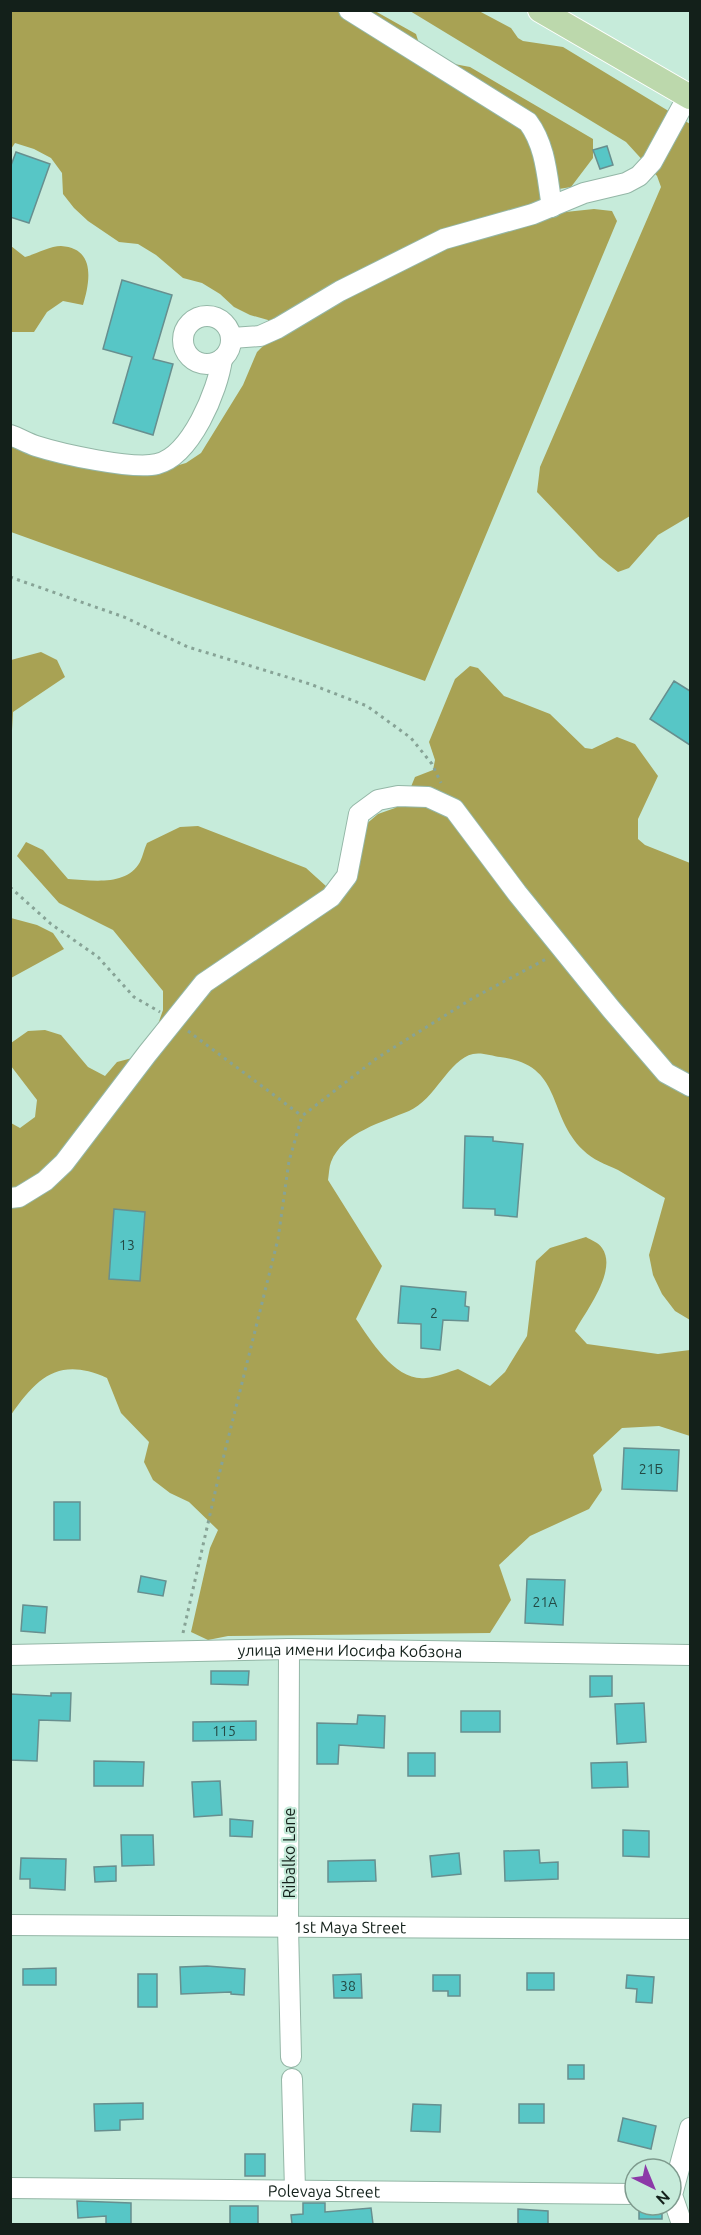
<svg xmlns="http://www.w3.org/2000/svg" width="701" height="2235" font-family="Ubuntu,sans-serif">
	<rect width="100%" height="100%" fill="#c6ebda"/>
	<path fill="#a8a254" d="M11 10 375 11 416 34 422 53 449 63 470 67 593 139V158L571 187 553 190 556 213 594 209 612 211 617 221 425 681 11 532V439L151 473 186 463 201 453 243 385 257 352 270 339 268 320 250 315 234 307 220 294 202 283 183 278 156 255 138 244 119 242 88 221 74 208 63 194 62 173 51 158 34 149 15 143 11 149Z
		M410 11H479L511 28 518 38 523 41 563 47 690 124V516L658 535 629 568 618 572 599 557 537 492 540 467 661 187 657 176 626 142Z
		M11 246 25 257C36 254 50 246 61 246 96 248 90 282 83 305L63 301 47 312 34 332H11Z
		M41 652 57 660 65 677 13 712 11 749V660Z
		M470 666 478 668 504 696 550 714 585 748 592 749 617 737 635 744 658 776 638 819V839L645 845 690 863V1320L675 1311 662 1294 653 1275 649 1255 665 1198C649 1189 634 1179 618 1170 605 1164 593 1160 583 1150 546 1114 564 1065 500 1057 493 1056 481 1052 473 1054 449 1059 435 1100 409 1111 383 1122 343 1132 331 1162 329 1167 329 1174 328 1180L382 1266 356 1319C371 1341 396 1382 426 1378 437 1377 448 1372 458 1369L490 1386 505 1372 527 1336 536 1261 550 1248 586 1237C591 1240 599 1243 602 1248 618 1270 586 1311 575 1331L587 1344 658 1354 690 1350V1436L659 1426 622 1428 593 1455 602 1490 589 1509 530 1536 499 1565 511 1600 490 1633 228 1636 208 1640 191 1632 210 1548 218 1530 189 1502 170 1493 153 1480 144 1462 149 1442 121 1413 107 1378C60 1357 38 1376 11 1415V1123L20 1128 35 1117 37 1100 11 1066V1043L28 1031 45 1030 61 1035 88 1067 105 1076 117 1062 136 1057 151 1044 163 1010V991L113 930 59 903 17 856 26 842 43 850 68 879C91 880 126 887 140 862 143 856 144 849 147 843L180 827 198 826 306 868 337 896 364 826 378 814 395 808 408 794 415 777 433 770 435 760 429 742 455 679Z
		M11 918 37 925 53 933 64 949 11 978Z"/>
	<path fill="#57c6c6" stroke="#678f8f" stroke-width="1.5" d="M607 146 613 165 600 169 593 150Z
		M16 152 50 164 29 223 10 217V168Z
		M122 280 172 295 153 359 173 364 153 435 113 423 132 357 103 349Z
		M674 681 690 691V745L650 719Z
		M465 1136 493 1137V1141L523 1144 517 1217 495 1215V1209L463 1208Z
		M114 1209 145 1212 140 1281 109 1279Z
		M401 1286 466 1292 465 1306 469 1307 468 1321 443 1320 440 1350 421 1348V1324L398 1323Z
		M624 1448 679 1450 677 1491 622 1489Z
		M54 1502H80V1540H54Z
		M141 1576 166 1581 163 1596 138 1592Z
		M527 1579 565 1580 563 1625 525 1623Z
		M23 1605 47 1607 45 1633 21 1631Z
		M211 1671H249L248 1685 211 1684Z
		M590 1676H612V1696L590 1697Z
		M51 1693H71L70 1721 39 1720 37 1761 10 1760V1694L51 1696Z
		M644 1703 646 1742 617 1744 615 1704Z
		M461 1711H500V1732H461Z
		M358 1715 385 1716 384 1748 339 1745 338 1764H317V1723L357 1724Z
		M256 1721V1740L193 1741V1722Z
		M408 1753H435V1776H408Z
		M94 1761 144 1762 143 1786H94Z
		M627 1762 628 1787 592 1788 591 1763Z
		M220 1781 222 1815 194 1817 192 1782Z
		M230 1819 253 1821 252 1837 230 1836Z
		M623 1830 649 1831V1857L623 1856Z
		M121 1835H153L154 1865 122 1866Z
		M539 1850 540 1863 558 1862V1879L505 1881 504 1851Z
		M459 1853 461 1874 432 1877 430 1856Z
		M21 1858 66 1859 65 1890 30 1888V1879H20Z
		M375 1860 376 1881 328 1882V1861Z
		M116 1866V1881L95 1882 94 1867Z
		M207 1966 245 1969 244 1995 231 1994V1992L181 1994 180 1967Z
		M56 1968V1985H23V1969Z
		M527 1973H554V1990H527Z
		M138 1974H157V2007H138Z
		M361 1974 362 1998H334L333 1975Z
		M433 1975H460V1996H448V1991H433Z
		M627 1975 654 1977 652 2003 636 2002 637 1989 626 1988Z
		M568 2065H584V2079H568Z
		M143 2103V2119L120 2120V2130L95 2131 94 2104Z
		M413 2104 441 2105 440 2132 411 2131Z
		M519 2104H544V2123H519Z
		M623 2118 656 2126 651 2149 618 2141Z
		M245 2154H265V2176H245Z
		M77 2201 131 2203V2224H106V2216L78 2218Z
		M303 2203H325V2212L371 2208 373 2224H292L291 2215 303 2214Z
		M639 2205H662V2219H639Z
		M230 2206H258V2224H230Z
		M518 2209 548 2211V2224H518Z"/>
	<g fill="none" stroke-linecap="round" stroke-linejoin="round">
		<g stroke="#94b7a7" stroke-width="22">
			<g id="minor">
				<path d="M349 10 528 122C546 146 547 177 552 207"/>
				<circle cx="207" cy="340" r="24"/>
				<path d="M232 338 260 336 278 328 340 291 444 239 533 214 584 193 626 183 639 176 652 162 688 96"/>
				<path d="M10 435C19 438 27 443 36 446 61 454 133 470 157 464 191 456 218 390 222 359"/>
				<path d="M10 1198 19 1197 45 1181 64 1163 147 1054 204 983 331 897 347 876 359 814 378 800 398 796 428 797 454 809 517 893 611 1009 666 1073 690 1086"/>
				<path d="M289 1649 288 1927 291 2057"/>
				<path id="s1" d="M10 1655 289 1649 690 1655"/>
				<path id="s2" d="M10 1925 690 1929"/>
				<path d="M292 2079 295 2190"/>
				<path id="s3" d="M10 2188 635 2194"/>
				<path d="M682 2224 672 2195 690 2128"/>
			</g>
		</g>
		<g stroke="#fff" stroke-width="26">
			<path id="major" d="M540 10 690 97"/>
		</g>
		<path stroke="#87a396" stroke-width="3" stroke-dasharray="3 4.5" stroke-linecap="butt" d="M10 577 124 617 188 647 310 684 367 706 411 738 432 764 441 783
			M10 887 51 924 98 957 134 997 160 1012
			M188 1031 302 1116
			M183 1633 219 1475 278 1239 289 1161 302 1116 377 1058 473 998 548 958"/>
		<use href="#minor" stroke="#fff" stroke-width="20"/>
		<use href="#major" stroke="#bcd8ac" stroke-width="24"/>
	</g>
	<g text-anchor="middle" stroke-width="4.5" stroke-linejoin="round" paint-order="stroke">
		<g font-size="14" fill="#244a45">
			<text x="127" y="1250">13</text>
			<text x="434" y="1318">2</text>
			<text x="651" y="1474">21Б</text>
			<text x="545" y="1607">21А</text>
			<text x="224" y="1736">115</text>
			<text x="348" y="1991">38</text>
		</g>
		<g font-size="16" fill="#13201a" stroke="#c6ebda">
			<text dy="6" stroke="none"><textPath href="#s1" startOffset="340">улица имени Иосифа Кобзона</textPath></text>
			<text transform="translate(289 1853) rotate(-90)" y="6">Ribalko Lane</text>
			<text dy="6" stroke="none"><textPath href="#s2" startOffset="340">1st Maya Street</textPath></text>
			<text dy="6" stroke="none"><textPath href="#s3" startOffset="314">Polevaya Street</textPath></text>
		</g>
	</g>
	<rect width="701" height="2235" fill="none" stroke="#13201a" stroke-width="24"/>
	<g transform="translate(653 2187) rotate(137)"><circle r="28" fill="#c6ebda" stroke="#7e9a8d" stroke-width="1.5"/>
	<path d="M0-4.5L10 22L0 15L-10 22Z" fill="#8c39a8"/>
	<text y="-9" font-size="16" font-weight="bold" text-anchor="middle" fill="#13201a">N</text>
	</g>
</svg>
